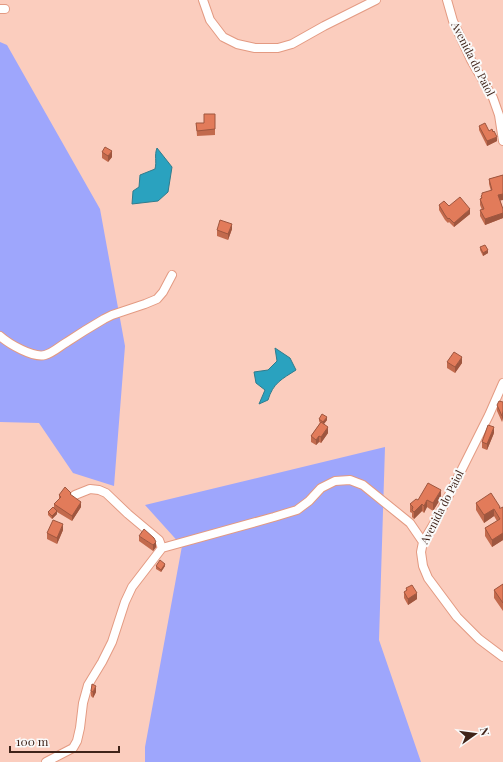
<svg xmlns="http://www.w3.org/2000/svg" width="503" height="762" font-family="'Playfair Display',serif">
	<rect width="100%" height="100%" fill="#fbcdbe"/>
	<path fill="#9ea6fc" d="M0 42 7 45 100 209 125 346 114 486 73 473 39 423 0 422Z
		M385 447 379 640 421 762H145V747L182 546 145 505Z"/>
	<path fill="#2aa2bf" stroke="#307c8d" d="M157 148 172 167 168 192 158 201 132 204 133 191 139 187 140 175 155 169C157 161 154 156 157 148Z
		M275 348 290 358 296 370C282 379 273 383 268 400L259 404 265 390 256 383 254 372 268 370 277 361Z"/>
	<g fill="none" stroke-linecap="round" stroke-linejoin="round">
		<g stroke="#e39a82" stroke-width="10">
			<path id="minor" d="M203 0 210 20 223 37 237 44 255 48H278L292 44 324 26 376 0
				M447 0 453 21 471 60 493 98 499 115 503 141
				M0 9H5
				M0 336C9 344 33 358 45 355 53 353 60 346 67 342 79 334 92 326 104 319L112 315 145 304 157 299 163 292 172 275
				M503 383 489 415 439 515 423 542 421 552 423 566 428 578 457 617 479 639 503 657
				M162 548 274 517 297 510 309 501 321 488 335 481 350 480 363 485 410 523 423 542
				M46 762 73 748 77 741 80 728 83 703 88 685 102 662 112 642 125 602 132 587 162 548 159 540 128 514 106 493 99 490 90 489 75 495"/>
		</g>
		<use href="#minor" stroke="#fff" stroke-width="8"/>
	</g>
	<path fill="#c26a4d" d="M215 114V135L197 136 196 123H204Z
		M479 126 497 141 487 146 479 130Z
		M102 152 112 157 108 162 102 158Z
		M503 175V200H500L503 209V218L485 225 480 216V210H482L480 205V199L481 198V196L482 195V193L491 191 489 184V179Z
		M439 205 449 206 470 214 454 227 449 222 448 223 445 220 439 210Z
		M232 229 228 240 217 236V230Z
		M480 247 488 253 483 256 480 250Z
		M447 362 462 363 455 373 447 368Z
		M503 402V417L502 422 497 411V405Z
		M319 419 327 420 324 424 328 433 321 443 319 442 316 445 311 442V436L320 423 319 421Z
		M494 433 487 450 482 448V442Z
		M59 495H71L81 507 72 521 57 512V514L52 519 48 515V512L54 508V504L59 499Z
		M441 498 433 511 427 507 424 513 422 511 414 519 412 517V513L410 512V504L418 500Z
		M476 503 501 508 503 507V540L492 547 485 536V528L497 521 494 516 484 523 476 510Z
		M63 530 57 544 47 539V533Z
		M139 536 156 547 153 551 139 541Z
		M156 566H165L161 572 156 569Z
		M503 584V611L494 598V590Z
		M406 588 417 599 408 605 404 598V592L406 591Z
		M91 691 96 692 93 698 91 696Z"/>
	<path fill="#9e563f" d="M497 137V141L487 146V141Z
		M112 151V157L108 162V156Z
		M503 194V200L498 201V195Z
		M470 209V214L454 227V223Z
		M503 213V218L485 225V219Z
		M232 224V229L228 240V234Z
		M488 250V253L483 256V253Z
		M462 357V363L455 373V367Z
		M503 411V417L502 422V416Z
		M327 417V420L323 425V422Z
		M328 427V433L321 443V437Z
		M494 427V433L487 450V444Z
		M319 436V442L316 445V440Z
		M441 490V498L433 511V503Z
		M427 500V507L424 513V506Z
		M81 502V507L72 521V516Z
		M422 504V511L414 519V512Z
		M494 509V516L484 523V515Z
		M57 511V514L52 519V516Z
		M63 524V530L57 544V538Z
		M503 533V540L492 547V540Z
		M156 542V547L153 551V545Z
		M165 564V566L161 572V570Z
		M417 593V599L408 605V599Z
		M96 686V692L93 698V692Z"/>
	<path fill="#e27b5a" stroke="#9e563f" d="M204 114H215V129L197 131 196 123H204Z
		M485 123 489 131 492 129 493 132 494 131 497 137 487 141 479 126Z
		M105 147 112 151 108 156 102 152Z
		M503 175V194L498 195 503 209V213L485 219 480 210 484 209 480 199 482 198 481 196 482 195V193L492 190 489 179Z
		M460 197 470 209 454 223 449 218 448 219 445 215 439 205 444 201 449 206Z
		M220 220 232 224 228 234 217 230Z
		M485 245 488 250 483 253 480 247Z
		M454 352 462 357 455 367 447 362Z
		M499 401 503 402V411L502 416 497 405Z
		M322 414 327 417 323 422 319 419Z
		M321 422 328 427 321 437 319 436 316 440 311 436Z
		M488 425 494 427 487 444 482 442Z
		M428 483 441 490 433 503 427 500 424 506 422 504 414 512 412 510 413 507 410 504 416 499 418 500Z
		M65 487 71 493 70 494 81 502 72 516 54 504 61 497 59 495Z
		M491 493 500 507 499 508H501L503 507V533L492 540 485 528 500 519 494 509 484 515 476 503Z
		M53 507 57 511 52 516 48 512Z
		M53 520 63 524 57 538 47 533Z
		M144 529 154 538 156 542 153 545 139 536Z
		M160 560 165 564 161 570 156 566Z
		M503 584V603L494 590Z
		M412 585 417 593 408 599 404 592 407 590 406 588Z
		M92 684 96 686 93 692 91 691Z"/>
	<g text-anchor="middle" stroke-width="4" stroke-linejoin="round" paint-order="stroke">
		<g font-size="11" fill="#3f2319" stroke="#fafafa">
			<text transform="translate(473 59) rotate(63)" y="4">Avenida do Paiol</text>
			<text transform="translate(442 507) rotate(-63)" y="4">Avenida do Paiol</text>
		</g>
	</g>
	<g transform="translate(475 734) rotate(76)" stroke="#fafafa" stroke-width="3" paint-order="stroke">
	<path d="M0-3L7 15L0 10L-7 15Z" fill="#3f2319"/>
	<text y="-6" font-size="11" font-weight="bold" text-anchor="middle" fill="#3f2319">N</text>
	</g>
	<path d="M10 746v6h109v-6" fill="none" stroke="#3f2319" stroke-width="2"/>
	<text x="16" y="746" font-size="12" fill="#3f2319" stroke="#fafafa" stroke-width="3" paint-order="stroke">100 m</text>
</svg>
